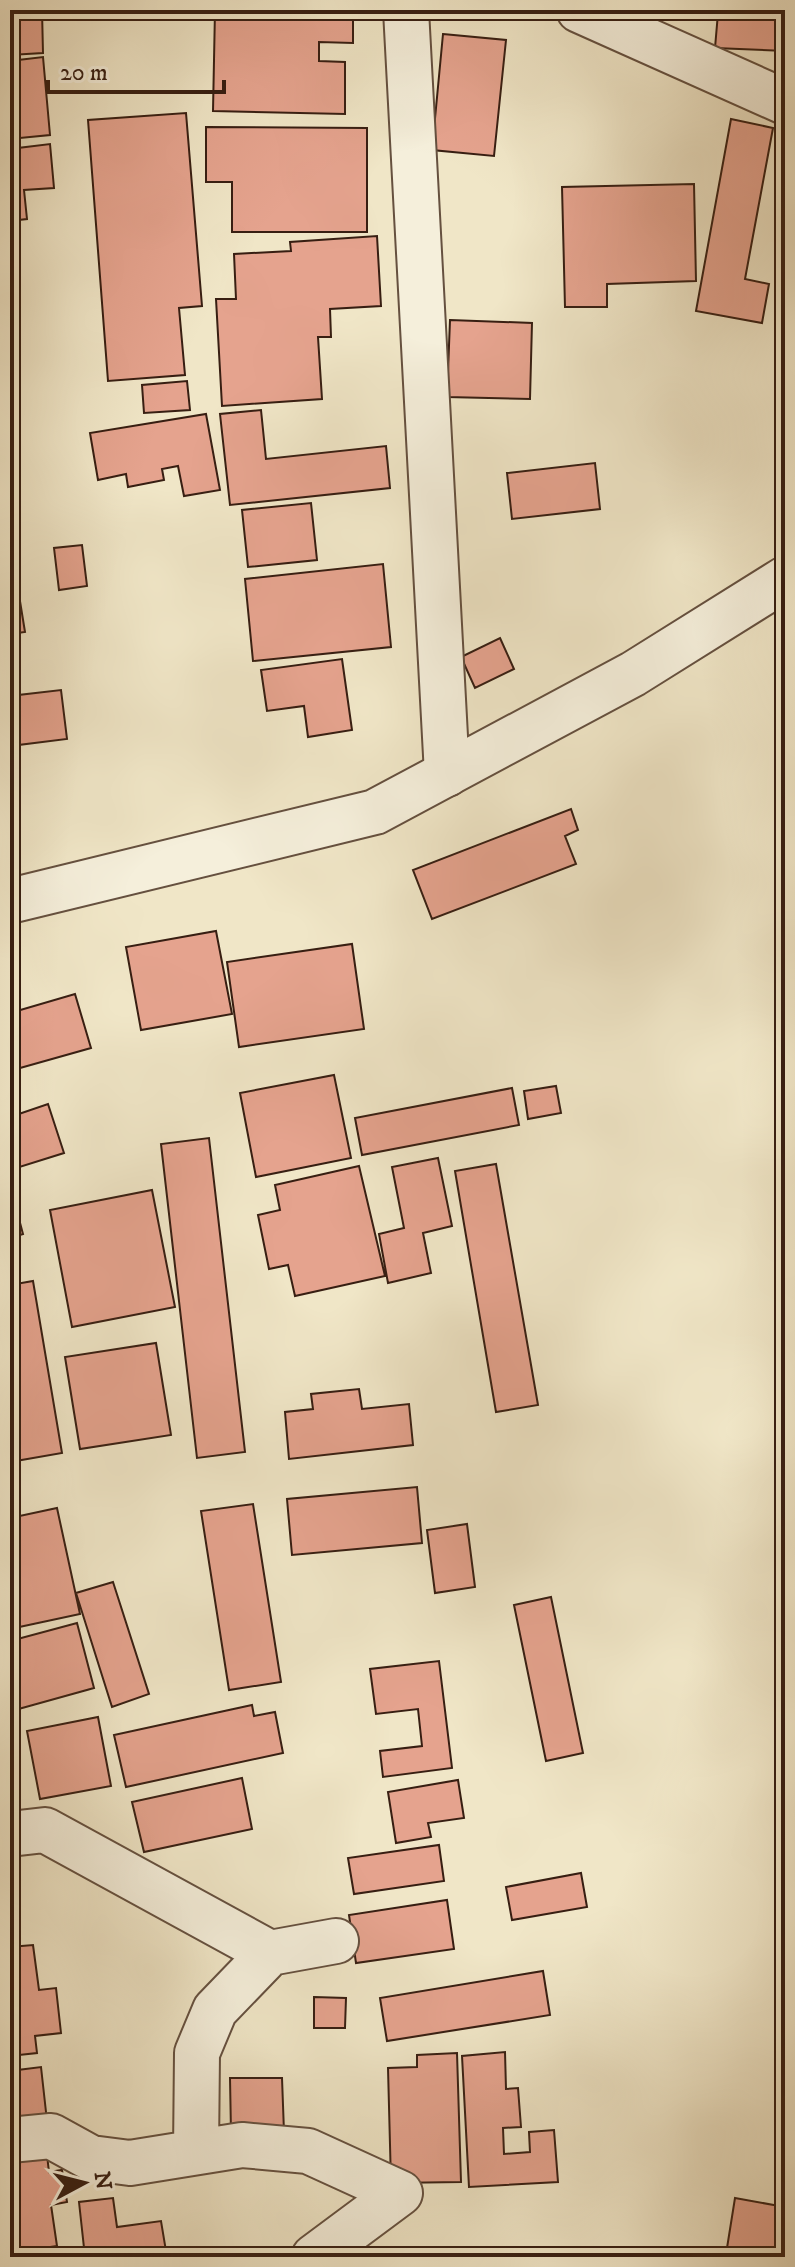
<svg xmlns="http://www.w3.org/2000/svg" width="795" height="2267" font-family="'IM FELL DW Pica',serif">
	<rect width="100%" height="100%" fill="#f0e6c7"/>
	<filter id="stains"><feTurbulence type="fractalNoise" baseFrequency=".0025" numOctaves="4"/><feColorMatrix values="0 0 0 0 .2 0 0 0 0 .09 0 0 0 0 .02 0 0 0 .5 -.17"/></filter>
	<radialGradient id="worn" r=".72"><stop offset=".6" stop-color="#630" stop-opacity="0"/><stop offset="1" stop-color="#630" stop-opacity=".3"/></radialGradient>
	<path fill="#e5a38e" stroke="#371e12" stroke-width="2" d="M10 10H42L43 53 10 55Z
		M215 10H353V43L319 42V61L345 62V114L213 111Z
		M666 10H785V51L715 48 718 13Z
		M443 34 506 40 494 156 432 150Z
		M43 57 50 135 10 139V61Z
		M186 113 202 306 179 308 185 375 108 381 88 120Z
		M731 119 773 128 745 279 769 284 762 323 696 311Z
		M206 127 367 128V232H232V182H206Z
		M50 144 54 188 24 190 27 219 10 221V149Z
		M694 184 696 281 607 284V307H565L562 187Z
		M377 236 381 306 330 309 331 337H318L322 399 222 406 216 299H236L234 254 291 251 290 242Z
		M450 320 532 323 530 399 447 397Z
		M187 381 190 410 144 413 142 385Z
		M261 410 266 459 386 446 390 488 230 505 220 414Z
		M206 414 220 490 184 496 178 466 162 469 164 480 128 487 126 474 98 480 90 433Z
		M595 463 600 509 512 519 507 473Z
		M311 503 317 560 248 567 242 510Z
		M82 545 87 586 59 590 54 548Z
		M13 558 25 632 10 634V559Z
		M383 564 391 647 253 661 245 579Z
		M500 638 514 669 475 688 461 657Z
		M342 659 352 730 308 737 304 706 267 711 261 670Z
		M61 690 67 739 10 746V696Z
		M571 809 578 830 565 836 576 864 432 919 413 870Z
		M216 931 232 1014 141 1030 126 947Z
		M352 944 364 1029 239 1047 227 962Z
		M75 994 91 1048 13 1070 10 1059V1013Z
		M334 1075 351 1158 256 1177 240 1093Z
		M556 1086 561 1113 528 1119 524 1091Z
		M512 1088 519 1125 362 1155 355 1118Z
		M48 1104 64 1153 10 1170V1117Z
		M209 1138 245 1452 197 1458 161 1144Z
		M438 1158 452 1226 423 1233 431 1273 388 1283 379 1234 404 1228 392 1167Z
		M496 1164 538 1405 496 1412 455 1171Z
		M359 1166 385 1276 295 1296 288 1265 269 1269 258 1215 280 1210 275 1185Z
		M10 1185 23 1234 10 1238Z
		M152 1190 175 1307 72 1327 50 1210Z
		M33 1281 62 1453 10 1462V1285Z
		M156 1343 171 1435 80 1449 65 1357Z
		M359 1389 362 1409 409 1404 413 1445 289 1459 285 1412 313 1409 311 1394Z
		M417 1487 422 1543 292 1555 287 1499Z
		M253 1504 281 1682 229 1690 201 1511Z
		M57 1508 80 1614 10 1629V1518Z
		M467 1524 475 1587 435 1593 427 1530Z
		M113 1582 149 1694 112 1707 76 1593Z
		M551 1597 583 1753 546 1761 514 1605Z
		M77 1623 94 1688 15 1710 10 1691V1641Z
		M439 1661 452 1768 383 1777 380 1751 422 1746 418 1709 376 1714 370 1669Z
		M252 1705 254 1716 275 1712 283 1753 126 1787 114 1735Z
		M98 1717 111 1786 40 1799 27 1731Z
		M242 1778 252 1829 144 1852 132 1802Z
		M458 1780 464 1818 428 1823 431 1837 396 1843 388 1792Z
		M439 1845 444 1881 354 1894 348 1858Z
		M581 1873 587 1907 512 1920 506 1887Z
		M447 1900 454 1949 356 1963 349 1915Z
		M33 1945 39 1990 56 1988 61 2033 35 2036 37 2053 10 2056V1947Z
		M543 1971 550 2015 387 2041 380 1998Z
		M314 1997 346 1998 345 2028H314Z
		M505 2052 506 2089 518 2088 521 2127 503 2128 504 2154 530 2152 529 2132 554 2130 558 2182 469 2187 462 2056Z
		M457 2053 461 2182 391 2183 388 2068 417 2067V2055Z
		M41 2067 48 2130 10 2134V2071Z
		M230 2078H282L284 2132 231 2133Z
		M47 2155 49 2172 62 2170 67 2202 51 2205 57 2246 10 2253V2203L15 2202 10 2162Z
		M113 2198 117 2227 161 2221 167 2257H85L79 2202Z
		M735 2198 785 2207V2257L727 2248Z"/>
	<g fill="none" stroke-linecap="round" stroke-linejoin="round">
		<g stroke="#65503f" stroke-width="48">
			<path id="minor" d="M406 10 447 774
				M579 10 785 102
				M10 1834 45 1830 270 1953 336 1941
				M10 2140 51 2136 91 2158 130 2163 242 2145 308 2151 400 2193
				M196 2152 197 2053 215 2010 270 1953
				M314 2257 400 2193"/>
		</g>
		<g stroke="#65503f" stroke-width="48">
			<path id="tertiary" d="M10 901 375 812 633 674 785 579"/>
		</g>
		<use href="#minor" stroke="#f5efdb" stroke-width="44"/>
		<use href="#tertiary" stroke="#f5efdb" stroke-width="44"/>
	</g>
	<rect width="795" height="2267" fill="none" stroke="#f0e6c7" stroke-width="40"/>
	<rect x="12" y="12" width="771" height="2243" fill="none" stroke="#371e12" stroke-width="4"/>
	<rect x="20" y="20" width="755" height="2227" fill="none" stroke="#371e12" stroke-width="2"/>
	<g transform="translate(84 2183) rotate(83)" stroke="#f5efdb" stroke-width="6" paint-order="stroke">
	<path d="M0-6L14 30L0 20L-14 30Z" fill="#371e12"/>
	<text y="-12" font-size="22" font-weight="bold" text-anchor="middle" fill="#371e12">N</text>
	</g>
	<path d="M48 80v12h176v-12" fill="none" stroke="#371e12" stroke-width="4"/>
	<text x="60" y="80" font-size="24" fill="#371e12" stroke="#f5efdb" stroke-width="6" paint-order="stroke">20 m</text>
	<rect width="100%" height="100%" filter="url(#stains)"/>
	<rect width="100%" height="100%" fill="url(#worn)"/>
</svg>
